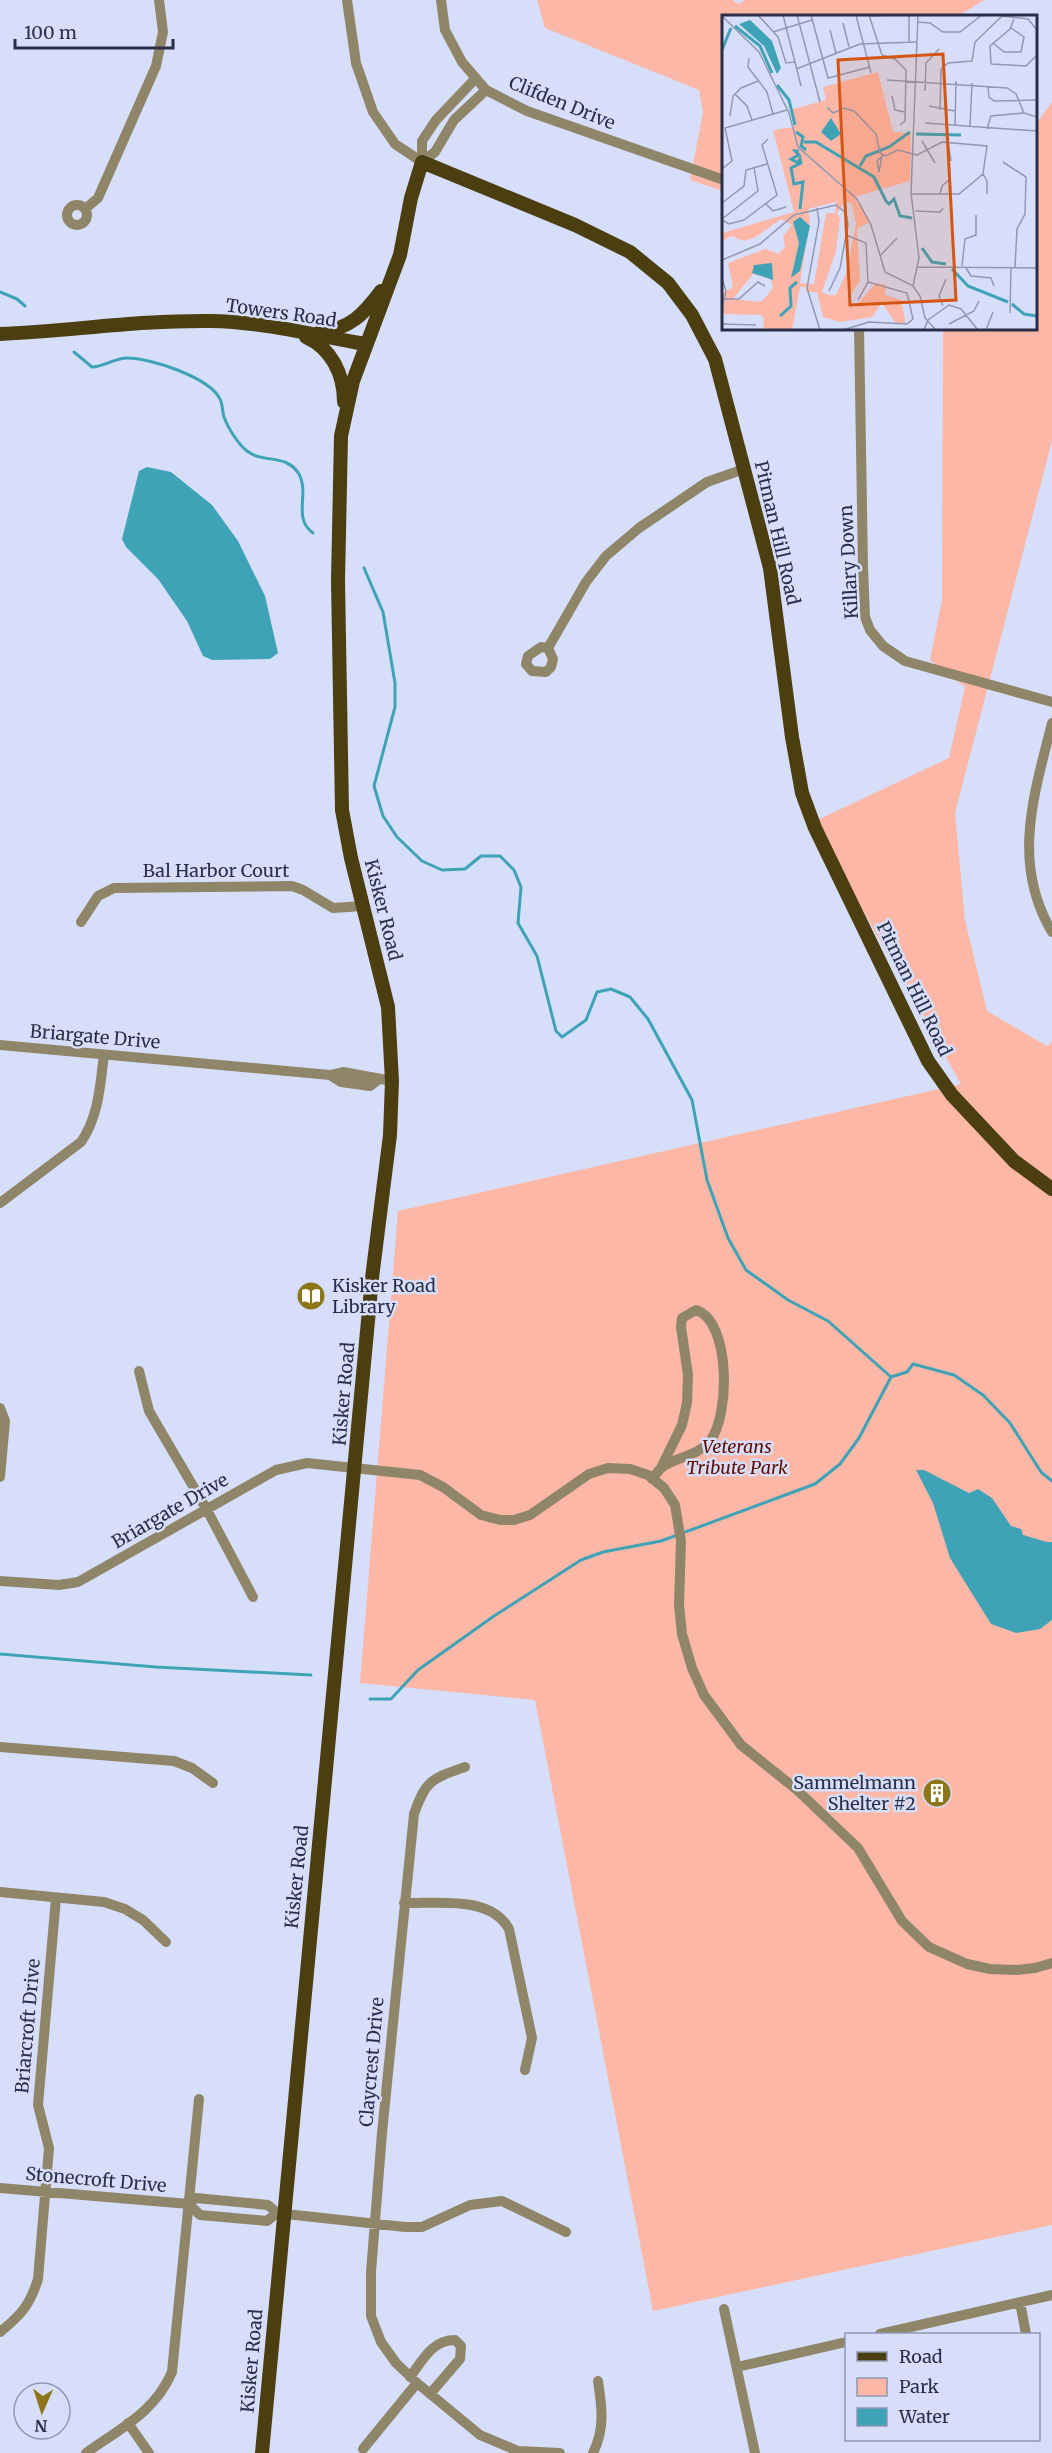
<svg xmlns="http://www.w3.org/2000/svg" width="1052" height="2453" font-family="Merriweather,serif">
	<rect width="100%" height="100%" fill="#d7def9"/>
	<path fill="#fdb7a7" d="M537 0H733L738 4 745 0H984L958 16H724L723 191 690 180 703 112 699 90 545 28Z
		M1052 102V441L955 813 965 920 987 1011 1047 1046 1052 1042V2225L653 2311 535 1700 360 1683 398 1211 961 1084 813 822 949 758 965 687 930 660 942 600 943 329 1036 328V124Z"/>
	<path fill="#3fa3b7" d="M147 467 171 472 212 505 238 541 265 596 278 653 270 659 212 660 203 656 187 621 158 579 126 547 122 539 139 471Z
		M916 1470H924L969 1493 978 1489 992 1498 1011 1526 1021 1529 1023 1535 1047 1542H1052V1620L1040 1629 1016 1633 991 1624 950 1558 933 1503Z"/>
	<g fill="none" stroke-linecap="round" stroke-linejoin="round">
		<path stroke="#3fa3b7" stroke-width="3" d="M0 292 17 299 25 306
			M74 352 92 367C104 367 114 358 127 358 150 358 209 377 220 399 223 405 222 411 224 417 228 428 238 444 247 451 264 464 286 453 299 474 310 493 292 518 313 533
			M364 568 383 612 395 683V707L374 786 383 816 397 837 422 861 442 870 465 869 481 856H500L514 870 521 887 518 923 537 956 556 1031 562 1037 586 1020 597 992 611 989 630 997 648 1019 692 1100 707 1180 728 1238 746 1270 788 1300 828 1321 891 1377
			M0 1654 156 1667 311 1675
			M370 1699H391L418 1670 494 1616 581 1560 603 1552 661 1541 815 1484 840 1464 859 1438 891 1377 907 1372 913 1364 954 1375 983 1395 1010 1423 1041 1472 1052 1481"/>
		<path stroke="#8f866a" stroke-width="10" d="M347 0 356 63 373 112 395 144 422 162
			M441 0 445 30 462 62 486 90 527 111 724 180
			M422 162V141L436 120 475 79
			M422 162 435 152 454 120 486 90
			M67 215a10 10 0 1 1 20 0a10 10 0 1 1-20 0Z
			M85 209 98 198 156 66 163 32 159 0
			M859 328 863 567 865 617 870 630 883 646 905 661 1052 702
			M548 648 541 647 528 656 526 664 532 671 546 672 551 667 553 659 548 648 586 582 606 556 639 528 707 482 744 469
			M1052 723C1034 795 1011 863 1052 932
			M81 922 98 896 114 888 292 886 303 890 333 908 363 906
			M0 1045 330 1075 343 1072 392 1081
			M330 1075 341 1082 370 1086 378 1080
			M0 1203 81 1142C99 1116 100 1085 104 1055
			M139 1371 149 1411 207 1510 253 1597
			M0 1408 5 1421 0 1477
			M652 1479C655 1476 658 1471 661 1468 675 1457 698 1456 710 1441 730 1416 731 1321 696 1310L682 1318 681 1327 688 1375 687 1403 682 1425 661 1468
			M0 1581 59 1585 78 1582 276 1470 307 1463 420 1475 443 1487 481 1515 500 1520H514L530 1515 589 1474 608 1468 630 1469 648 1475 664 1488 675 1505 681 1541 679 1605 682 1634 692 1668 704 1695 741 1745 796 1789 858 1848 902 1921 929 1947 967 1964 990 1969 1016 1970 1035 1968 1052 1963
			M0 1747 174 1761 192 1768 213 1783
			M465 1767C431 1779 426 1780 414 1814L382 2133 371 2272V2316L381 2342 396 2363 417 2383 480 2435 518 2451 560 2453
			M0 1892 104 1902 125 1909 143 1920 166 1942
			M404 1903C438 1904 490 1895 509 1929L532 2038 525 2070
			M0 2188 189 2204 196 2198 268 2205 277 2213 405 2227H422L470 2205 502 2201 566 2232
			M189 2204 200 2215 267 2221 277 2213
			M1020 2302 1026 2334
			M724 2309 755 2453
			M0 2332C21 2315 30 2305 38 2279L49 2148 38 2105 56 1898
			M880 2334 1052 2295
			M737 2367 846 2342
			M410 2377C423 2360 432 2340 455 2340L461 2346 460 2359 430 2394
			M128 2423 149 2453
			M363 2449 417 2383
			M86 2453C121 2428 155 2412 172 2372L199 2099
			M593 2453C605 2429 602 2407 598 2381"/>
		<path stroke="#4b3f12" stroke-width="14" d="M320 332C350 329 364 314 381 291
			M0 334C70 331 140 320 211 321 263 322 314 335 365 344
			M306 337C331 348 344 374 344 402
			M262 2453 372 1278 390 1135 392 1081 388 1007 351 858 342 810 338 581 341 436 353 381 400 255 411 198 422 162 575 225 630 252 668 283 692 315 715 359 770 568 792 737 802 793 815 828 928 1061 952 1095 1014 1161 1052 1189"/>
	</g>
	<defs>
		<g id="library-disc" transform="scale(1.5)"><circle r="9.5" fill="#8d761a" stroke="#d7def9"/><path d="M-6-4Q-3-5.5-.7-3.5V5Q-3 3-6 4ZM6-4Q3-5.5 .7-3.5V5Q3 3 6 4Z" fill="#fff"/></g>
		<g id="building-disc" transform="scale(1.5)"><circle r="9.5" fill="#8d761a" stroke="#d7def9"/><path d="M-4-6H4V6H1V3H-1V6H-4ZM-2.5-4.3h1.7v1.8h-1.7ZM.8-4.3h1.7v1.8H.8ZM-2.5-1h1.7V.8h-1.7ZM.8-1h1.7V.8H.8Z" fill="#fff"/></g>
	</defs>
	<g fill-rule="evenodd">
		<use href="#library-disc" x="311" y="1296"/>
		<use href="#building-disc" x="937" y="1793"/>
	</g>
	<g text-anchor="middle" stroke-width="5" stroke-linejoin="round" paint-order="stroke">
		<g font-size="18" fill="#292f48" stroke="#d7def9">
			<text transform="translate(562 103) rotate(22)" y="6">Clifden Drive</text>
			<text transform="translate(281 313) rotate(8)" y="6">Towers Road</text>
			<text transform="translate(777 533) rotate(77)" y="6">Pitman Hill Road</text>
			<text transform="translate(849 562) rotate(-93)" y="6">Killary Down</text>
			<text x="216" y="877">Bal Harbor Court</text>
			<text transform="translate(383 910) rotate(76)" y="6">Kisker Road</text>
			<text transform="translate(914 989) rotate(64)" y="6">Pitman Hill Road</text>
			<text transform="translate(95 1037) rotate(5)" y="6">Briargate Drive</text>
			<text transform="translate(344 1394) rotate(-85)" y="6">Kisker Road</text>
			<text transform="translate(170 1511) rotate(-30)" y="6">Briargate Drive</text>
			<text transform="translate(297 1877) rotate(-84)" y="6">Kisker Road</text>
			<text transform="translate(28 2026) rotate(-85)" y="6">Briarcroft Drive</text>
			<text transform="translate(372 2062) rotate(-85)" y="6">Claycrest Drive</text>
			<text transform="translate(96 2180) rotate(5)" y="6">Stonecroft Drive</text>
			<text transform="translate(252 2361) rotate(-85)" y="6">Kisker Road</text>
		</g>
		<g font-size="18" fill="#292f48" stroke="#d7def9" text-anchor="start">
			<text x="332" y="1292">Kisker Road<tspan x="332" dy="21">Library</tspan></text>
			<text x="916" y="1789" text-anchor="end">Sammelmann<tspan x="916" dy="21">Shelter #2</tspan></text>
		</g>
		<g font-size="18" font-style="italic" fill="#610c00" stroke="#d7def9">
			<text x="737" y="1453">Veterans<tspan x="737" dy="21">Tribute Park</tspan></text>
		</g>
	</g>
	<g transform="translate(722 15)">
		<rect width="315" height="315" fill="#d7def9"/>
		<path d="M156 57 171 117 189 118 188 166 132 182 148 207 135 214 138 266 126 283 128 290 133 292 154 268 164 270 163 280 179 285 184 309H174L160 288 150 302 118 307 101 302 95 277H84V272H78L70 315H41L42 304 39 300 0 299V278L11 272 6 248 43 234 57 239 63 232 61 221 70 210 59 204 32 223 22 226 9 221 0 226V218L72 197 51 115 72 112 68 95 104 85 101 72ZM124 186 130 189 134 209 124 258 114 280H107L100 277 114 236 118 204 115 198ZM114 187 113 198H104L92 269 78 268 88 206 86 194ZM31 259 49 264 51 272 45 281 38 287 11 284Z" fill="#fdb7a7" fill-rule="evenodd"/>
		<path d="M28 5 50 26 59 53 55 59 42 31 17 9ZM109 103 119 119 109 126 99 117ZM78 202 88 211 78 256 69 263 77 228 71 207ZM50 248 51 265 30 258 32 250Z" fill="#3fa3b7"/>
		<path fill="none" stroke="#3fa3b7" stroke-width="3" d="M13 11 38 31 50 58M0 35 9 13M55 70 67 85 73 110M74 117 81 122 79 131 84 135M194 119 239 120M82 127H94L152 162 164 186 167 189 172 184 178 201 190 203M77 136H73L77 140 69 144 76 148 78 144 79 148 69 153 72 169 81 167 78 194M138 151 144 141 167 132 188 117M200 233 210 247 224 249M230 254 246 271 286 287M290 289 302 299 315 301M58 301 69 291 68 273 75 267"/>
		<path fill="none" stroke="#9198b2" stroke-width="1.5" d="M36 0 56 22 64 48 73 47M61 0 79 71M75 0 98 87M89 0 106 63 148 52M134 0 149 58M147 0 160 40 173 44 184 55 183 106 178 110M0 1 37 37 67 98 76 132 135 184 149 210 163 257 191 271 197 243 189 178 196 0M148 1 170 0M280 1 306 4 315 15M195 7 208 8 221 17H238L260 0M121 8 127 32M289 13 302 22 299 37M108 15 114 38M51 17 90 5M187 28V0M271 28 282 37H299M27 43 26 52 45 77 51 99M269 49 268 31 288 14 292 4M269 49 304 51 315 40M74 54 138 29 194 27M165 65 285 73 294 79 302 98 315 102M266 72 267 82 272 86 315 85M203 76 204 48 217 34M13 79 25 91 30 105M170 81 173 95 183 97M207 91 233 96M105 92 111 98 122 93 132 96 154 119 158 138 163 141 176 135 195 140 220 127 265 131 261 159 237 179H190M218 95 219 54 226 48 250 46 253 27 280 1M8 101 11 81 19 73 36 66M203 108 315 116M233 110 234 66M248 111 250 68M265 114 269 101 302 98M200 126 213 148M226 127 229 146M160 141 157 157 155 146 161 140M281 147 304 162 303 199 295 214 293 252M0 154 10 146 3 113 65 95M261 159 265 166V179M218 179 220 171 228 164M0 188 22 171 24 155 45 149M44 189 51 196 64 192M95 193 97 207 85 273 98 315M193 196 218 197 221 193M0 204 36 176 32 152M0 205 7 209 22 205 55 180 40 130 46 124M124 220 144 228 146 267 136 285M158 241 175 223M0 245 38 229 72 200 114 190 124 198 126 210 118 253 107 276M240 251 243 224 254 220V200M195 252 315 253M244 253 249 261 269 263 272 271M0 263 4 276 0 293M191 271 198 281 203 303 214 315M3 284H17L36 267 43 271M221 291 217 281 224 264M288 298 289 252M0 309 34 310M227 309 252 296 257 286M121 315 147 307 185 309 191 304 185 278 146 267M202 315 206 305 227 290 239 294 256 315M264 315 271 297"/>
		<path fill="#d55512" fill-opacity="0.15" stroke="#d55512" stroke-width="3" d="M221 39 234 285 128 290 116 45Z"/>
		<rect width="315" height="315" fill="none" stroke="#292f48" stroke-width="3"/>
	</g>
	<rect x="845" y="2333" width="195" height="108" fill="#d7def9" stroke="#9198b2" stroke-width="1.5"/>
	<rect x="857" y="2352" width="30" height="9" fill="#4b3f12" stroke="#9198b2" stroke-width="1.5"/>
	<text x="899" y="2363" font-size="18" fill="#292f48">Road</text>
	<rect x="857" y="2378" width="30" height="18" fill="#fdb7a7" stroke="#9198b2" stroke-width="1.5"/>
	<text x="899" y="2393" font-size="18" fill="#292f48">Park</text>
	<rect x="857" y="2408" width="30" height="18" fill="#3fa3b7" stroke="#9198b2" stroke-width="1.5"/>
	<text x="899" y="2423" font-size="18" fill="#292f48">Water</text>
	<g transform="translate(42 2411) rotate(183)"><circle r="28" fill="#d7def9" stroke="#9198b2" stroke-width="1.5"/>
	<path d="M0-4.5L10 22L0 15L-10 22Z" fill="#8d761a"/>
	<text y="-9" font-size="16" font-weight="bold" text-anchor="middle" fill="#292f48">N</text>
	</g>
	<path d="M15 39v9h158v-9" fill="none" stroke="#292f48" stroke-width="3"/>
	<text x="24" y="39" font-size="18" fill="#292f48" stroke="#d7def9" stroke-width="4.5" paint-order="stroke">100 m</text>
</svg>
